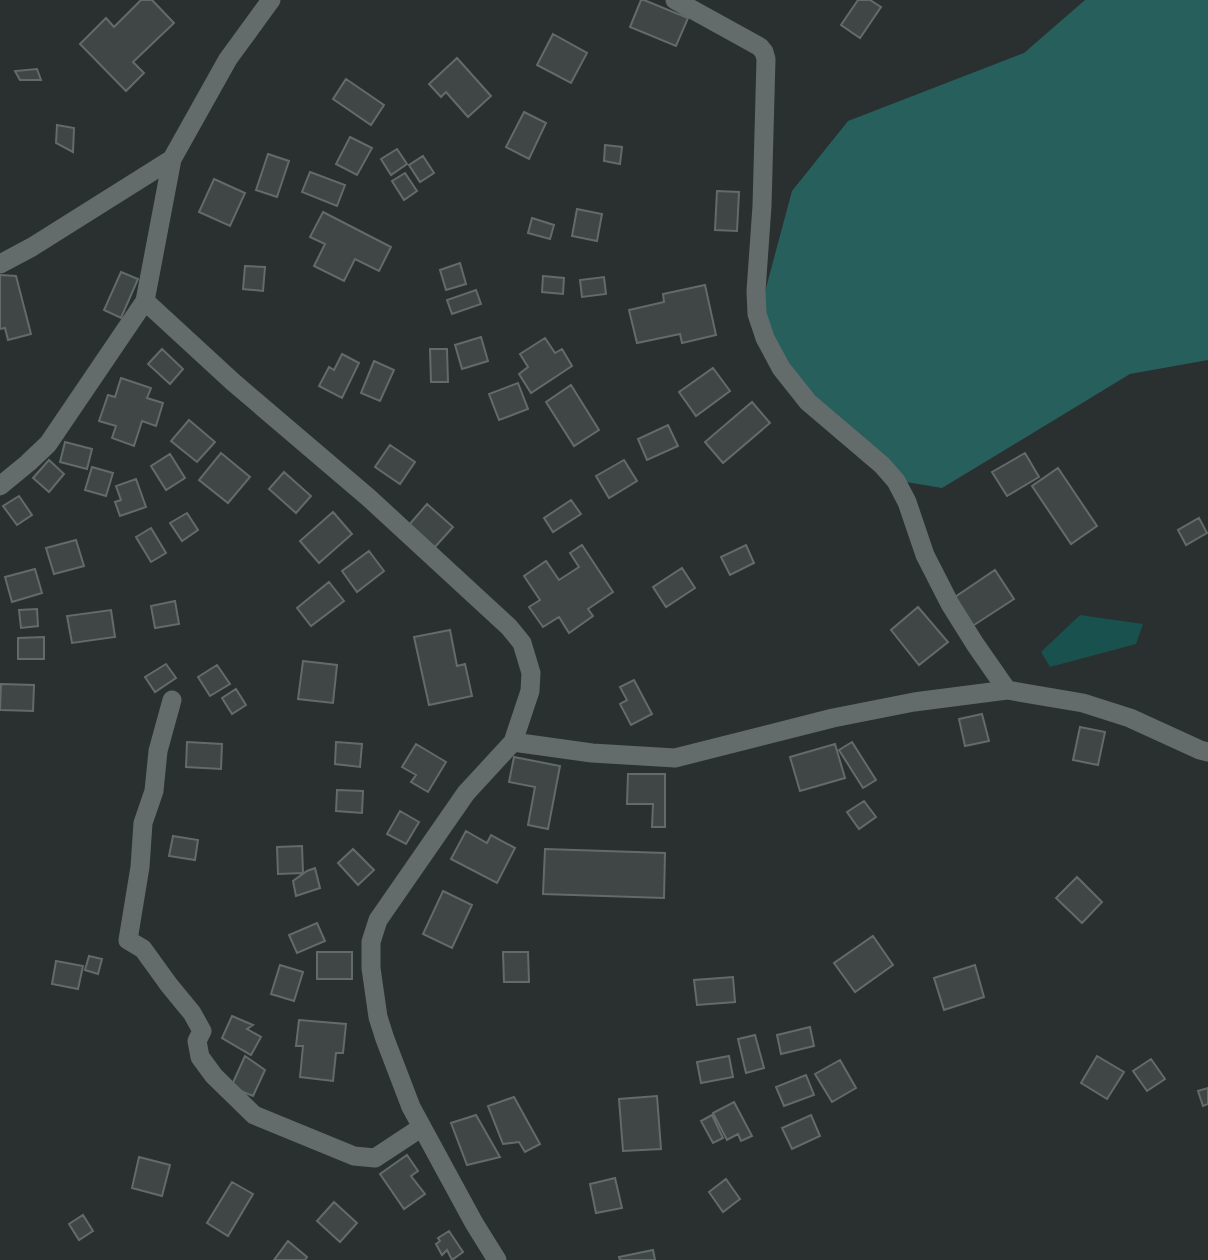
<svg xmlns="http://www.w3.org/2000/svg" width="1208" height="1260" font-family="'Open Sans',sans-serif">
	<rect width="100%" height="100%" fill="#29302f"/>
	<path fill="#18514e" d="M1080 615 1143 624 1136 644 1050 667 1041 652Z"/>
	<path fill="#275f5c" d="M1085 0H1208V360L1130 374 942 488 906 482 807 397 759 314 792 191 848 121 1024 53Z"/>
	<path fill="#3f4645" stroke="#636a6a" stroke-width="2" d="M141 0H152L174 23 133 62 144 73 126 91 80 44 106 18 114 27Z
		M641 0H644L688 18 676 46 630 27Z
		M858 0H870L881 7 860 38 841 25Z
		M553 34 587 53 571 83 537 65Z
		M457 58 491 96 468 117 446 92 441 97 429 84Z
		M37 69 41 80H20L15 71Z
		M346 79 384 105 371 125 333 99Z
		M524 112 546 123 529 159 506 147Z
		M57 125 74 128 73 152 56 143Z
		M350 137 372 148 357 175 336 164Z
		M605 145 622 147 620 164 604 161Z
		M397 149 407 164 391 175 381 159Z
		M268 154 289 161 277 197 256 190Z
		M423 156 434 173 420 182 409 165Z
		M310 172 345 185 337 206 302 192Z
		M405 173 417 191 404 200 392 181Z
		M214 179 245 193 230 226 199 212Z
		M717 191 739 192 737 231 715 230Z
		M577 209 602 214 597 241 572 236Z
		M323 212 391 247 379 271 355 259 344 281 314 266 325 244 310 237Z
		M532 218 554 225 550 239 528 233Z
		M460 263 466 284 446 290 440 270Z
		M245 266 265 267 263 291 243 289Z
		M121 272 138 279 121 318 104 310Z
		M0 275 16 276 31 334 8 340 5 328 0 329Z
		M543 276 564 278 563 294 542 292Z
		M604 277 606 294 582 297 580 280Z
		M705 285 716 335 682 343 680 334 637 343 629 310 664 302 663 294Z
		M476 290 481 304 452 314 447 300Z
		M481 337 488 361 462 369 455 345Z
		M545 338 555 353 562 349 572 366 531 393 519 374 528 367 520 354Z
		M162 349 183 369 170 384 148 364Z
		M430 349H447L448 382H431Z
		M342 354 359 363 342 398 319 386 329 367 334 370Z
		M374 361 394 370 380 401 361 393Z
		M713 368 730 391 696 416 679 392Z
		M121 378 151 388 147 398 163 403 156 426 142 421 134 446 112 438 116 426 99 421 108 395 115 397Z
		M518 383 528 409 499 420 489 394Z
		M571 385 599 430 574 446 546 402Z
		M752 402 770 423 723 463 705 442Z
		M189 420 215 442 197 462 171 441Z
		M668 425 678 446 647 460 638 439Z
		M65 442 92 449 87 469 60 462Z
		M390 445 415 462 400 484 375 467Z
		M221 453 250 477 228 503 199 480Z
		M1025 453 1039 477 1007 496 992 472Z
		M170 454 185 478 166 490 151 466Z
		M49 460 64 474 49 492 33 478Z
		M624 460 637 481 609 498 596 476Z
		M92 467 113 473 106 496 85 490Z
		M1058 468 1097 526 1071 544 1032 486Z
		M284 472 311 496 296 513 269 489Z
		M136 479 146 507 120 516 115 502 121 500 116 486Z
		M19 496 32 515 17 525 3 506Z
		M571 500 581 514 553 532 544 518Z
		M427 504 453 527 434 548 409 525Z
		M333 512 352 534 319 563 300 541Z
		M187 513 198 530 182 541 170 523Z
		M1199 518 1207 533 1186 545 1178 530Z
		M151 528 166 553 151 562 136 537Z
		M76 540 84 566 54 574 46 548Z
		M582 545 613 592 588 609 593 616 569 633 559 617 543 627 529 607 540 600 524 576 546 561 559 580 579 567 570 553Z
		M746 545 754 563 730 575 721 557Z
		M369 551 384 571 357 592 342 571Z
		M682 568 695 588 666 607 653 587Z
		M35 569 42 593 12 602 5 577Z
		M995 570 1014 599 971 627 952 599Z
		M329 582 344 601 311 626 297 608Z
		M175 601 179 624 155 628 151 606Z
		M918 607 948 642 919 665 891 630Z
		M37 609 38 626 21 628 19 610Z
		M111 610 115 637 72 643 67 616Z
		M450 630 457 666 465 664 472 696 429 705 414 637Z
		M44 637V659H18V638Z
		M303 661 337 665 333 703 298 699Z
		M166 664 176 678 155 692 145 677Z
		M217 665 230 684 210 696 198 677Z
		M634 680 652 714 631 725 620 704 627 700 620 687Z
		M1 684 34 685 33 711 0 710Z
		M236 689 246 705 232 714 222 698Z
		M982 714 989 741 965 746 959 719Z
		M1080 727 1105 732 1098 765 1073 760Z
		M187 742 222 744 221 769 186 767Z
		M336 742 362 744 360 767 335 764Z
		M852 742 876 780 863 788 839 750Z
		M416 744 446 762 428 792 411 782 416 775 402 767Z
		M835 744 845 778 800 791 790 757Z
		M514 757 560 766 548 829 528 825 535 787 509 782Z
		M628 774H665V827H652L653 804H627Z
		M337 790 363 791 362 813 336 811Z
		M864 801 876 817 859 829 847 812Z
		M400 811 419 822 406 844 387 834Z
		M466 831 487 843 491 835 515 848 497 883 451 859Z
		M173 836 198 840 195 860 169 856Z
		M302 846 303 873 278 874 277 847Z
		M353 849 374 870 358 885 338 863Z
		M545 849 665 853 664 898 543 894Z
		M315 868 320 888 296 896 293 881 307 871Z
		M1077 877 1102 902 1082 923 1056 898Z
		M443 891 472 905 452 948 423 934Z
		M317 923 325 941 297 953 289 935Z
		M873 936 893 965 855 992 834 963Z
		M317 952H352V979H317Z
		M503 952H528L529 982H504Z
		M89 956 102 959 98 974 85 970Z
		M56 961 83 966 78 989 52 984Z
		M280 965 303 972 294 1001 271 994Z
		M975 965 984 997 944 1010 934 978Z
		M733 977 735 1002 697 1005 694 980Z
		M232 1016 253 1025 247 1029 261 1037 251 1055 222 1038Z
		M299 1020 346 1024 343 1053H336L333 1081 300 1077 303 1046H296Z
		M810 1027 814 1046 781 1054 777 1035Z
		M755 1035 764 1068 746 1073 738 1039Z
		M245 1056 265 1070 253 1096 231 1087Z
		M729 1056 733 1077 701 1083 697 1062Z
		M1097 1056 1124 1072 1107 1099 1081 1083Z
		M1151 1059 1165 1079 1147 1091 1133 1071Z
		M840 1060 856 1088 832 1102 815 1074Z
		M806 1075 814 1095 784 1106 776 1087Z
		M1208 1088V1104L1203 1106 1198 1091Z
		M657 1096 661 1149 623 1151 619 1099Z
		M514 1097 540 1144 525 1152 519 1142 503 1144 488 1106Z
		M734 1102 752 1136 741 1141 738 1134 727 1140 713 1113Z
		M476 1115 500 1157 467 1165 451 1123Z
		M712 1115 723 1138 713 1143 701 1121Z
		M811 1115 820 1136 792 1149 782 1128Z
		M407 1155 418 1171 411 1176 425 1194 404 1209 380 1174Z
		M139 1157 170 1165 162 1196 132 1188Z
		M615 1178 622 1208 596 1213 590 1184Z
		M726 1179 740 1199 723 1212 709 1192Z
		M232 1182 253 1194 228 1236 207 1223Z
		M334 1202 357 1223 340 1242 317 1221Z
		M83 1215 93 1231 79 1240 69 1224Z
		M449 1231 463 1252 452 1260 447 1250 442 1255 436 1244 440 1241 438 1238Z
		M288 1241 307 1257 305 1260H274Z
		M653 1250 655 1260H620L619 1257Z"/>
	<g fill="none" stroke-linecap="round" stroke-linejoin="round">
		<path stroke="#646c6b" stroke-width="19" d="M675 0 760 47 764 52 766 59 762 206 756 291 757 314 765 338 781 368 808 402 882 465 896 481 907 502 925 555 950 604 975 644 1007 690
			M0 264 32 247 172 159
			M145 301 233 382 369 498 509 627 522 643 531 673 530 691 513 742 466 793 378 920 371 942V968L378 1017 385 1039 411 1107 474 1223 497 1260
			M0 486 28 463 48 444 145 301 172 159 228 59 271 0
			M172 700 158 751 154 791 143 823 140 867 128 940 143 949 169 985 192 1013 202 1031 197 1041 200 1057 214 1076 254 1115 354 1156 375 1158 422 1127
			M513 742 592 753 675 758 833 718 914 702 1007 690 1083 703 1130 718 1200 750 1208 752"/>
	</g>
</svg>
